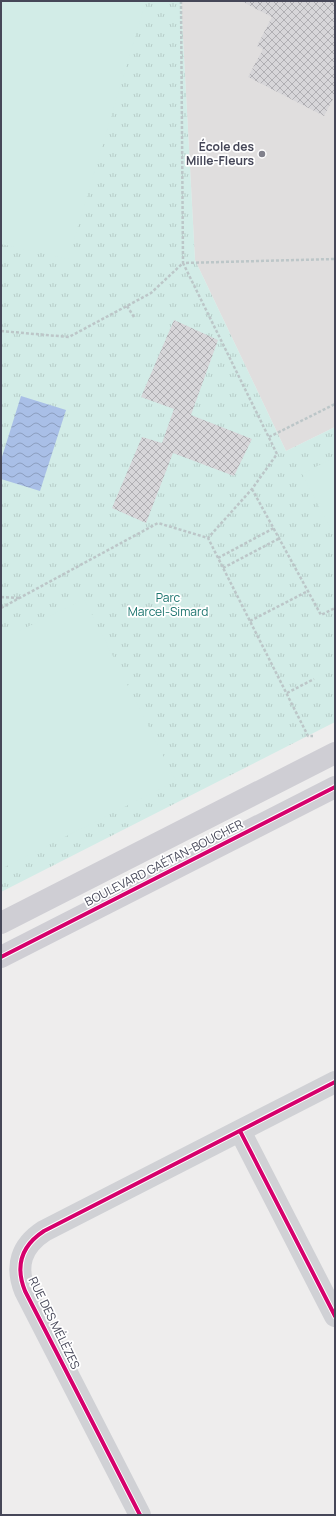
<svg xmlns="http://www.w3.org/2000/svg" width="336" height="1516" font-family="Manrope,sans-serif">
	<defs>
		<pattern id="grass-tufts" width="24" height="20" patternUnits="userSpaceOnUse"><rect width="24" height="20" fill="#d2ece7"/><path d="M3 7l-1-3M5 7V3M7 7l1-3M15 17l-1-3M17 17v-4M19 17l1-3" fill="none" stroke="#b6ccc8"/></pattern>
		<pattern id="water-waves" width="16" height="10" patternUnits="userSpaceOnUse"><rect width="16" height="10" fill="#a9bfe7"/><path d="M0 5q4-4 8 0t8 0" fill="none" stroke="#8b9dbe"/></pattern>
		<pattern id="building-cross-hatch" width="8" height="8" patternUnits="userSpaceOnUse"><rect width="8" height="8" fill="#d7d6d9"/><path d="M0 0l8 8M0 8l8-8" fill="none" stroke="#b0afb3"/></pattern>
	</defs>
	<rect width="100%" height="100%" fill="#eeeded"/>
	<path fill="#e0dede" d="M181 1H335V427L286 451 195 260Z"/>
	<path fill="url(#grass-tufts)" d="M1 1H181L195 260 286 451 335 427V722L1 892Z"/>
	<path fill="#d2ece7" d="M1 1H146L68 259 1 244Z
		M335 457V537L302 474Z
		M84 599 176 781 1 869V640Z"/>
	<path fill="url(#water-waves)" d="M21 396 66 410 40 491 1 479V460Z"/>
	<path fill="url(#building-cross-hatch)" d="M241 1H335V95L324 116 248 77 263 49 257 46 272 17Z
		M174 320 218 340 191 415 252 439 234 476 173 453 146 523 112 508 142 437 162 443 174 409 141 397Z"/>
	<g fill="none" stroke-linecap="round" stroke-linejoin="round">
		<path stroke="#bcc6c8" stroke-width="2.5" stroke-dasharray="3 2" stroke-linecap="butt" d="M181 1 183 263 335 259
			M127 306 134 317
			M1 331 69 337 151 293 183 263 277 454 252 489 208 538
			M269 437 335 404
			M252 489 321 615 335 608
			M218 558 274 528
			M223 568 280 538
			M1 597 19 598
			M1 608 158 523 208 538 307 734 308 736H313
			M250 621 308 591
			M287 693 314 679"/>
		<path stroke="#d0d1d5" stroke-width="22" d="M240 1131 335 1316
			M140 1515 25 1291C15 1266 21 1246 44 1231L335 1082"/>
		<path stroke="#cfced4" stroke-width="22" d="M1 923 335 753
			M1 957 335 787"/>
		<g stroke="#fff" stroke-width="6">
			<path id="cycleway" d="M1 957 335 787
				M240 1131 335 1316
				M140 1515 25 1291C15 1266 21 1246 44 1231L335 1082"/>
		</g>
		<use href="#cycleway" stroke="#d6006c" stroke-width="4"/>
	</g>
	<circle fill="#81818c" stroke="#fff" stroke-width="1.5" cx="262" cy="154" r="4"/>
	<g text-anchor="middle" stroke-width="3.5" stroke-linejoin="round" paint-order="stroke">
		<g font-size="12" font-weight="bold" fill="#464758" stroke="#fff" text-anchor="end">
			<text x="254" y="151">École des<tspan x="254" dy="14">Mille-Fleurs</tspan></text>
		</g>
		<g font-size="12" fill="#1c746e" stroke="#fff">
			<text x="168" y="602">Parc<tspan x="168" dy="14">Marcel-Simard</tspan></text>
		</g>
		<g font-size="12" fill="#464758" stroke="#fff">
			<text transform="translate(164 863) rotate(-27)" y="4">BOULEVARD GAÉTAN-BOUCHER</text>
			<text transform="translate(54 1323) rotate(64)" y="4">RUE DES MÉLÈZES</text>
		</g>
	</g>
	<rect width="336" height="1516" fill="none" stroke="#464758" stroke-width="4"/>
</svg>
